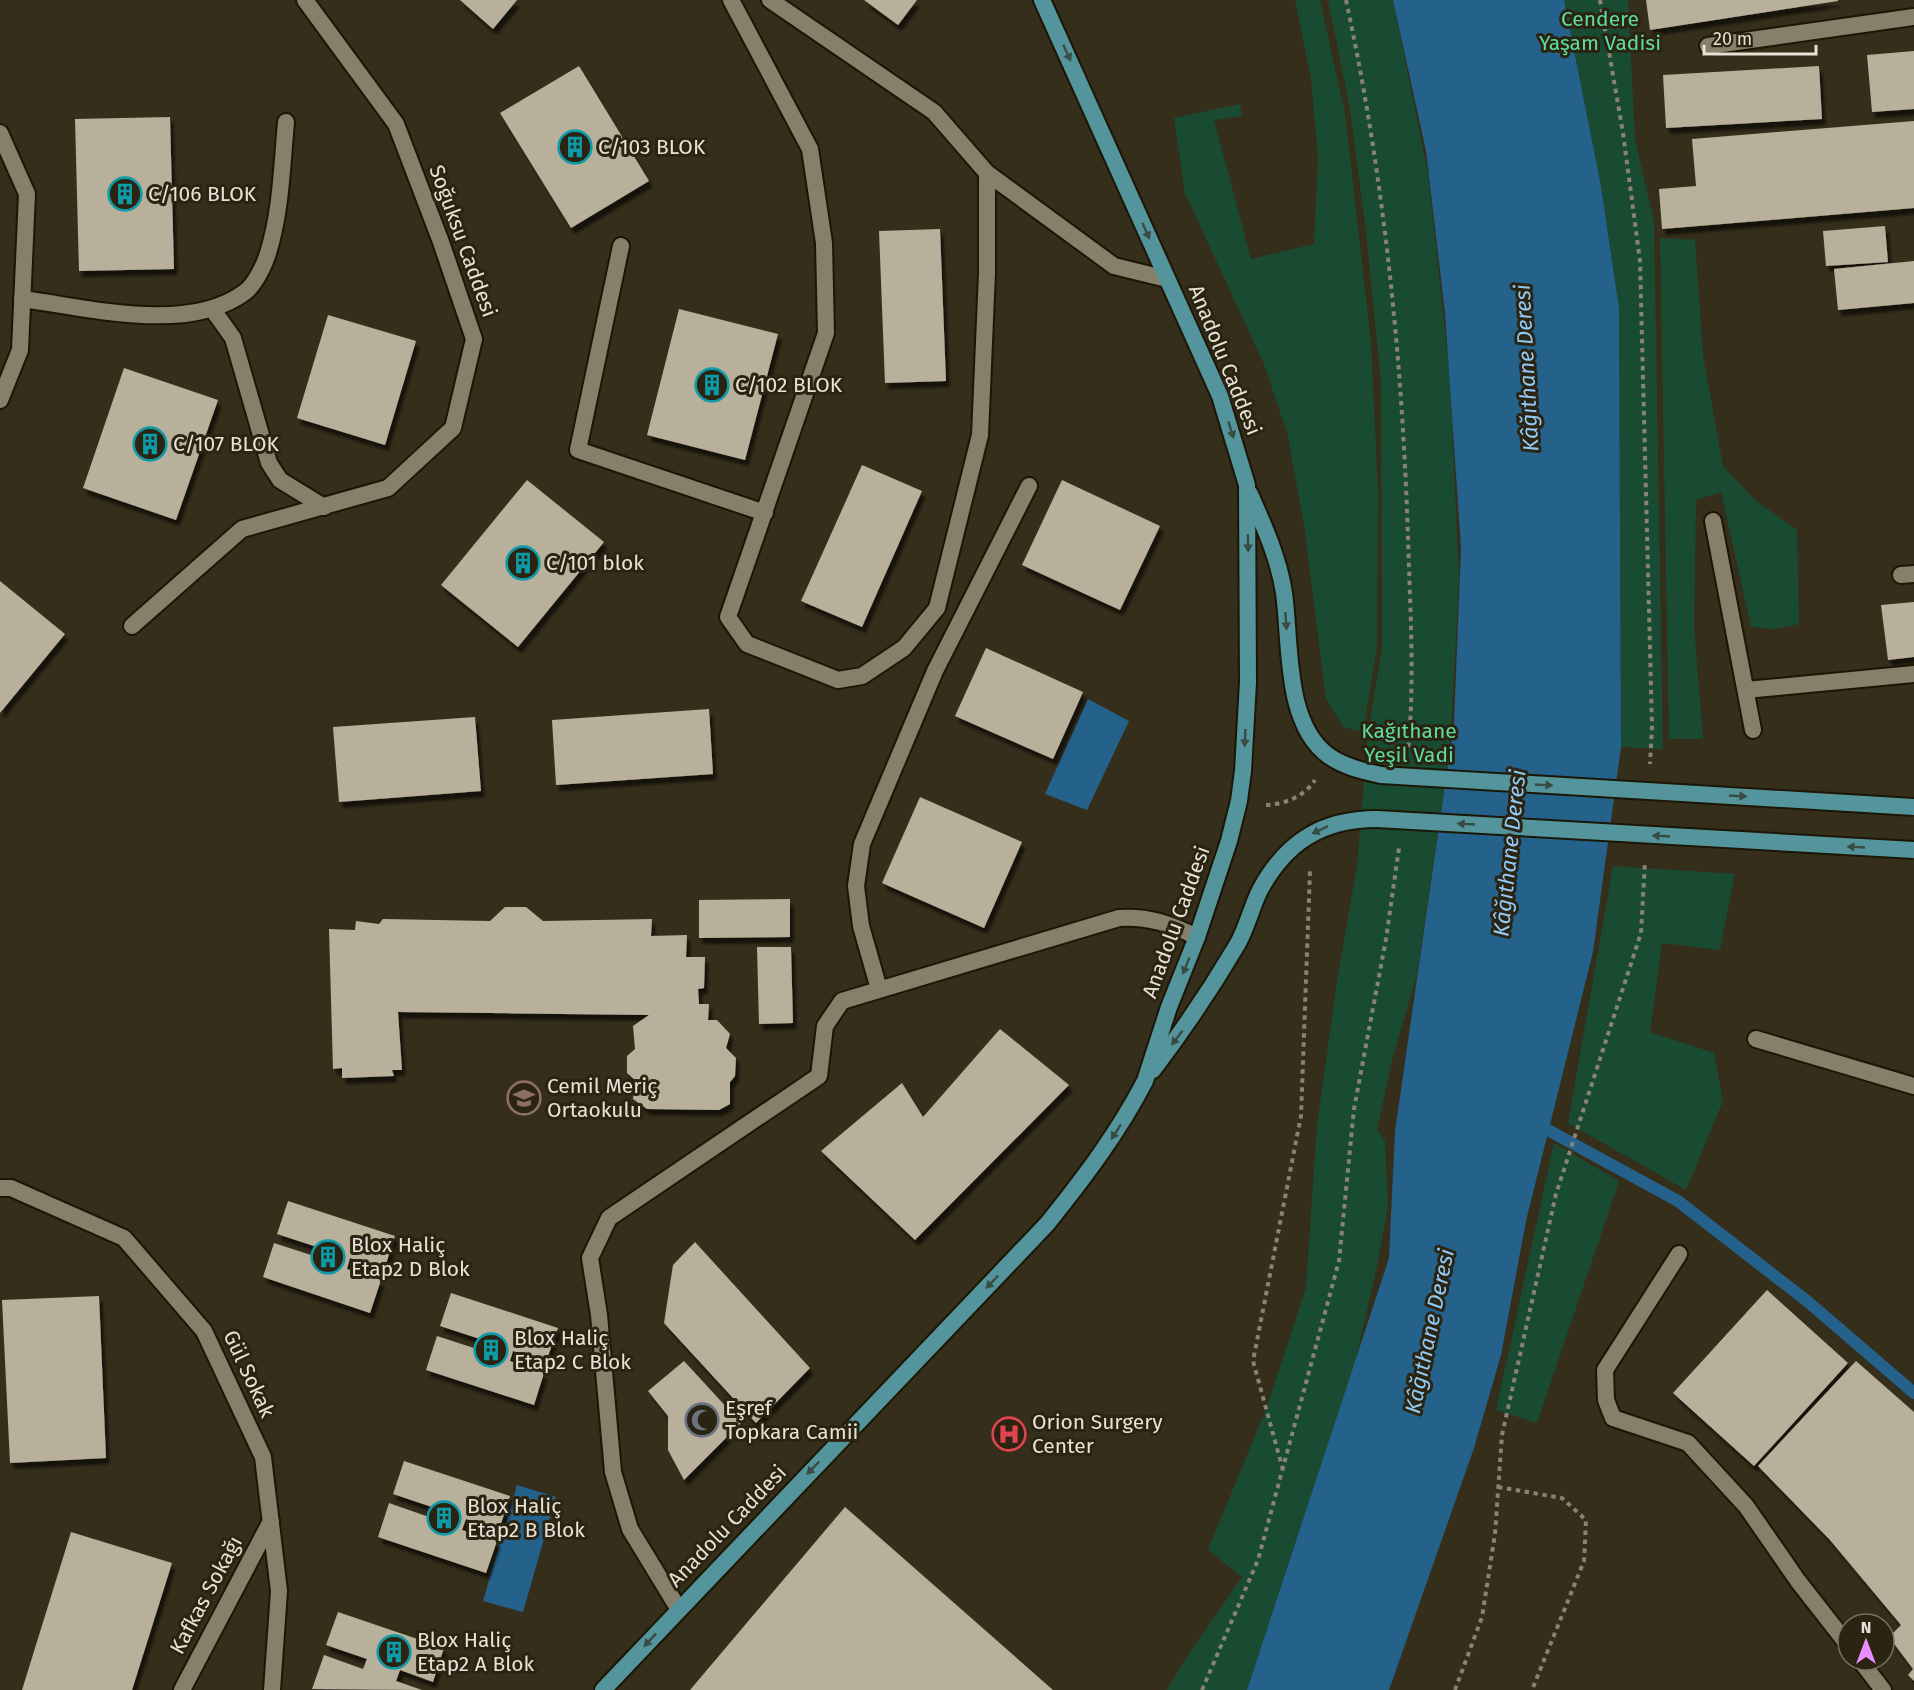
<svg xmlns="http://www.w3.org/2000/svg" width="1914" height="1690" font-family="'Fira Sans',sans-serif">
	<defs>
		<filter id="shadow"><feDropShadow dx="3.5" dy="6" stdDeviation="1.5" flood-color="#0009"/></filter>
	</defs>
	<rect width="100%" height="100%" fill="#352e1b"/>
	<path fill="#194b33" d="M1295 0H1320L1345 113 1371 342 1378 492 1377 647 1363 732 1343 727 1326 698 1304 525 1288 436 1264 364 1185 193 1174 118 1240 104 1242 116 1214 120 1251 259 1314 244 1318 158 1311 78Z
		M1328 0H1393L1428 174 1450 378 1459 580 1450 750 1417 974 1392 1060 1377 1129 1385 1141 1388 1206 1375 1276 1355 1362 1247 1690H1167L1186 1658 1242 1577 1208 1550 1266 1409 1306 1288 1317 1126 1337 981 1357 866 1368 734 1382 648 1381 381 1366 232 1350 109Z
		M1564 0H1628L1635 139 1654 222 1663 749 1621 747 1619 308 1602 192Z
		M1660 238 1695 240 1703 355 1723 466 1756 501 1797 530 1799 624 1775 629 1751 627 1721 492 1696 500 1694 626 1703 739H1669Z
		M1613 866 1735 874 1720 950 1662 943 1650 1032 1714 1053 1723 1101 1686 1190 1568 1123Z
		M1554 1143 1619 1181 1537 1423 1496 1410Z"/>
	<path fill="#24618b" d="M1393 0H1564L1601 186 1619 308 1621 747 1593 952 1526 1221 1501 1355 1474 1448 1389 1690H1247L1389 1258 1395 1131 1454 723 1461 548 1445 313 1426 151Z
		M1088 699 1129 721 1087 810 1045 794Z
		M517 1485 556 1497 523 1612 483 1601Z"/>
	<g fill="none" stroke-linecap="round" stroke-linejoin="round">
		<path stroke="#24618b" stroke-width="12" d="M1535 1123 1678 1201 1807 1301 1914 1393"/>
	</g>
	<path fill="#b8b09a" filter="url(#shadow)" d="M460 0H517L493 29Z
		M864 0H917L898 25Z
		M1646 0H1838V1L1650 30Z
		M1914 51V109L1872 112 1867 55Z
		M579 66 649 181 571 228 500 113Z
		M1819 66 1822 119 1666 128 1663 75Z
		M170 117 174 269 79 271 75 119Z
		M1914 121V208L1662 229 1659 189 1696 186 1692 139Z
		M1885 226 1888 262 1826 266 1823 231Z
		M940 229 946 381 885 383 879 231Z
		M1914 261V303L1838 310 1834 269Z
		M679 309 778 334 745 460 647 435Z
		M328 315 416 341 385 445 297 418Z
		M124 368 218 400 176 520 83 488Z
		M862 465 922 491 862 627 801 601Z
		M527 480 604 542 518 647 441 585Z
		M1062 480 1160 526 1120 610 1022 565Z
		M0 581 65 634 0 713Z
		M1914 602V657L1888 660 1881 605Z
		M986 648 1083 692 1053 759 955 716Z
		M709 709 713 774 556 785 552 720Z
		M475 717 481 791 339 802 333 727Z
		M920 797 1022 842 984 928 882 883Z
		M790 899V937L699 938V900Z
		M505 907H526L543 921 652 919 651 936 687 935 686 957H705L704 988 698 989 699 1004H709L708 1020H717L730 1034 726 1048 736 1058 735 1076 730 1082V1104L719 1110 647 1109 633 1099 635 1080 627 1073V1056L635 1049 633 1026 649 1015 398 1012 402 1070H392L394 1076 342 1078V1068L333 1069 329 929 355 930 356 921 379 924 383 919 490 921Z
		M757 947H791L793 1023 759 1024Z
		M1000 1029 1069 1085 915 1240 821 1151 902 1083 923 1117Z
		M288 1201 395 1236 384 1270 350 1258 347 1269 381 1280 370 1313 263 1277 274 1243 314 1256 317 1247 277 1234Z
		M695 1242 810 1368 756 1423 664 1323 673 1265Z
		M1767 1290 1848 1363 1754 1466 1673 1393Z
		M451 1293 558 1328 546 1362 513 1351 510 1361 544 1373 534 1405 426 1370 437 1336 477 1349 480 1339 440 1326Z
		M99 1296 106 1458 10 1463 2 1300Z
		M684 1361 741 1423 684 1480 668 1450V1416L648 1391Z
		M1856 1361 1914 1412V1681L1908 1675 1913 1669 1889 1637 1901 1625 1830 1540 1758 1466Z
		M404 1461 510 1496 499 1530 466 1519 462 1530 497 1541 486 1573 378 1537 389 1503 429 1517 432 1507 393 1494Z
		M845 1507 1053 1690H690Z
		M71 1532 172 1563 132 1690H22Z
		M338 1612 444 1648 433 1682 400 1670 396 1681 422 1690 312 1689 324 1655 363 1669 367 1659 326 1645Z"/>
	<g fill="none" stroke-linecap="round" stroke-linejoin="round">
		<g stroke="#1c1605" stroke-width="20">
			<path id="service" d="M1708 46 1914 17
				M22 299C87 307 188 335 245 292 254 286 265 264 268 253 281 212 282 165 286 122
				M213 310 233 338 269 463 280 480 324 507
				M1713 521 1753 730
				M1901 575 1914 574
				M1746 690 1914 674
				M1756 1039 1914 1086
				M1679 1254 1605 1370 1606 1400 1613 1418 1688 1443 1746 1506 1798 1581 1848 1645
				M1860 1660 1883 1690"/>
		</g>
		<g stroke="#1c1605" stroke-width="20">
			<path id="minor" d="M731 0 810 149 824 243 826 333 728 617 747 644 838 680 862 676 904 648 937 608 980 435 987 273V173
				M770 0 934 112 987 173 1114 266 1167 279
				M0 133 27 194 20 350 0 400
				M621 246 578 450 765 513
				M879 989 861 926 856 886 862 844 935 671 1029 486
				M0 1188H11L124 1238 204 1331 263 1457 279 1591 272 1690
				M678 1608 630 1529 613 1472 599 1315 590 1258 609 1218 819 1076 825 1026 842 1001 1119 918C1148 916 1171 924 1197 937
				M182 1690 271 1521"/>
		</g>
		<g stroke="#1c1605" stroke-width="20">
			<path id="tertiary" d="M132 626 242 529 388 488 453 428 474 339 441 242 396 124 305 0"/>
		</g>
		<g stroke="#1c1605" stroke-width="20">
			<path id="primary" d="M1250 494C1264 526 1279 559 1284 593 1291 643 1284 724 1329 756 1345 767 1363 771 1381 775
				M1153 1070C1184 1029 1211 989 1237 945 1247 928 1251 908 1260 890 1286 842 1322 819 1377 819
				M603 1690 1047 1224C1084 1178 1118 1133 1145 1081L1169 1007 1197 937 1229 841 1239 801 1243 771 1248 682 1247 485 1220 396 1042 0"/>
		</g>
		<path stroke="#888373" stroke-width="4" stroke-dasharray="4.5 4.5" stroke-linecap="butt" d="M1346 0C1384 176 1402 357 1408 537 1410 608 1415 680 1408 751
			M1600 0 1623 133 1640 261 1652 727 1650 764
			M1266 805C1285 804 1304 797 1315 780
			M1283 1470 1253 1361 1301 1116 1310 871
			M1498 1487 1562 1498 1586 1520 1584 1561 1532 1690
			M1202 1690 1258 1560 1339 1261 1354 1109 1386 939 1399 848
			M1455 1690 1482 1617 1495 1534 1502 1435 1556 1194 1641 933 1645 861"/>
		<use href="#service" stroke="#867f6a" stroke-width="16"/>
		<use href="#minor" stroke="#867f6a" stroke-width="16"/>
		<use href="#tertiary" stroke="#867f6a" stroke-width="16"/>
		<use href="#primary" stroke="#54959d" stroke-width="16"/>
		<g stroke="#1c1605" stroke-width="20" stroke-linecap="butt">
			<path id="primary-bridge" d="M1381 775 1914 807
				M1377 819 1914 850"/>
		</g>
		<use href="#primary-bridge" stroke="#54959d" stroke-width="16"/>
	</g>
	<defs><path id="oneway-solid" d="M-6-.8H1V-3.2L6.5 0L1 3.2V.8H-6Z" transform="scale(1.5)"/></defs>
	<g fill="#394c43">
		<use href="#oneway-solid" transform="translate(1067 53) rotate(65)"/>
		<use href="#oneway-solid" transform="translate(1146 231) rotate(66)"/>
		<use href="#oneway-solid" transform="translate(1231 430) rotate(72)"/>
		<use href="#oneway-solid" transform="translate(1248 543) rotate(89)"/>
		<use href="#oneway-solid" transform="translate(1286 621) rotate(86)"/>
		<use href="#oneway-solid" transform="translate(1245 738) rotate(93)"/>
		<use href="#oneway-solid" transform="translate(1544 785) rotate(3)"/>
		<use href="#oneway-solid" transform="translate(1738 796) rotate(3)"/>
		<use href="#oneway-solid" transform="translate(1466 824) rotate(-177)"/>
		<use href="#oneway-solid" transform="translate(1320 830) rotate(155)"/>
		<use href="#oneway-solid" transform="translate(1661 836) rotate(-177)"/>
		<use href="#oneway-solid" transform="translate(1856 847) rotate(-177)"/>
		<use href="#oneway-solid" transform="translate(1186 966) rotate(112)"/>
		<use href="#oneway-solid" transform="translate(1177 1038) rotate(127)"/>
		<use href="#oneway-solid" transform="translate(1116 1132) rotate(123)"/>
		<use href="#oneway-solid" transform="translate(992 1282) rotate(134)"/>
		<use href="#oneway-solid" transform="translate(813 1468) rotate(134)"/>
		<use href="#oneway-solid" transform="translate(650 1640) rotate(133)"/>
	</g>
	<defs>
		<g id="building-ring" transform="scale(1.725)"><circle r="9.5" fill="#2b2412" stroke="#0f9aa8" stroke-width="1.5"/><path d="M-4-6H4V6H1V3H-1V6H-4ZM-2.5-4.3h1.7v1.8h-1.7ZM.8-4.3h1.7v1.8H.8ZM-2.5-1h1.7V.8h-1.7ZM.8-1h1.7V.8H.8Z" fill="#0f9aa8"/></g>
		<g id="school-ring" transform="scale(1.725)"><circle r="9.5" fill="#2b2412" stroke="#8d6e63" stroke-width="1.5"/><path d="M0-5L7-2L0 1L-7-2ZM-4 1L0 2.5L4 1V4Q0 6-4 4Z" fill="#8d6e63"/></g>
		<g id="mosque-ring" transform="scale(1.725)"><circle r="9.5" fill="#2b2412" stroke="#6b7280" stroke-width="1.5"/><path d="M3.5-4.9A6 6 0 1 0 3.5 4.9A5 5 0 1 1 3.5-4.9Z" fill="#6b7280"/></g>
		<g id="hospital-ring" transform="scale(1.725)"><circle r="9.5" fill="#2b2412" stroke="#e0444e" stroke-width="1.5"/><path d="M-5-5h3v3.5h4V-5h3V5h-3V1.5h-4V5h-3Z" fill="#e0444e"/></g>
	</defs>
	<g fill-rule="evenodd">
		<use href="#building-ring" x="575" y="147"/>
		<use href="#building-ring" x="125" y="194"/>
		<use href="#building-ring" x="712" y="385"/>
		<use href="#building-ring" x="150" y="444"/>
		<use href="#building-ring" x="523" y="563"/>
		<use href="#school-ring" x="524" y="1098"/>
		<use href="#building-ring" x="328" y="1257"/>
		<use href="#building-ring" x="491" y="1350"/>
		<use href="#mosque-ring" x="702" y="1420"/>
		<use href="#hospital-ring" x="1009" y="1434"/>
		<use href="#building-ring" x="444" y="1518"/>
		<use href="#building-ring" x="394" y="1652"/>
	</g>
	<g text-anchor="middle" stroke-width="6" stroke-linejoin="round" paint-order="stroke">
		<g font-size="21" fill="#5ddd9f" stroke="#2b2412">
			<text x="1600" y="26">Cendere<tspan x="1600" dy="24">Yaşam Vadisi</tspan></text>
			<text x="1409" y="738">Kağıthane<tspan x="1409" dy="24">Yeşil Vadi</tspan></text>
		</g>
		<g font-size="21" fill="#e6e2d6" stroke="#2b2412" text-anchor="start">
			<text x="598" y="154">C/103 BLOK</text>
			<text x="148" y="201">C/106 BLOK</text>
			<text x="735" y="392">C/102 BLOK</text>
			<text x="173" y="451">C/107 BLOK</text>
			<text x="546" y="570">C/101 blok</text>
			<text x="547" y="1093">Cemil Meriç<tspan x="547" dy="24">Ortaokulu</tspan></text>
			<text x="351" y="1252">Blox Haliç<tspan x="351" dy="24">Etap2 D Blok</tspan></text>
			<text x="514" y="1345">Blox Haliç<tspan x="514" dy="24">Etap2 C Blok</tspan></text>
			<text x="725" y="1415">Eşref<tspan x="725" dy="24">Topkara Camii</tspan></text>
			<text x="1032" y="1429">Orion Surgery<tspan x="1032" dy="24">Center</tspan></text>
			<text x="467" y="1513">Blox Haliç<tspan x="467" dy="24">Etap2 B Blok</tspan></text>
			<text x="417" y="1647">Blox Haliç<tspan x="417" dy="24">Etap2 A Blok</tspan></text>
		</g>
		<g font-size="21" fill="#e6e2d6" stroke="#2b2412">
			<text transform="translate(463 241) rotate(70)" y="7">Soğuksu Caddesi</text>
			<text transform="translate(1225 360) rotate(68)" y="7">Anadolu Caddesi</text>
			<text transform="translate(1176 922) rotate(-70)" y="7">Anadolu Caddesi</text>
			<text transform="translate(249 1374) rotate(65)" y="7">Gül Sokak</text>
			<text transform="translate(727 1526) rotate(-46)" y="7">Anadolu Caddesi</text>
			<text transform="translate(206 1595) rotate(-62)" y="7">Kafkas Sokağı</text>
		</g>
		<g font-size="22" font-style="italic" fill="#91caf7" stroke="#2b2412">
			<text transform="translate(1526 368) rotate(-93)" y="8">Kâğıthane Deresi</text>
			<text transform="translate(1509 853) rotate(-84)" y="8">Kâğıthane Deresi</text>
			<text transform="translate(1429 1331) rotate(-78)" y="8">Kâğıthane Deresi</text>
		</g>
	</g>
	<g transform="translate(1866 1642)"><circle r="28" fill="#2b2412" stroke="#767060" stroke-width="1.5"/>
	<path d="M0-4.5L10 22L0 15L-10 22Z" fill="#e98dfe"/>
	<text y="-9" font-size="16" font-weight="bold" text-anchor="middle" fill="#e6e2d6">N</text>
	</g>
	<path d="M1704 45v9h112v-9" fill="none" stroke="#e6e2d6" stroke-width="3"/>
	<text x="1713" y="45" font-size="18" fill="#e6e2d6" stroke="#2b2412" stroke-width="4.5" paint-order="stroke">20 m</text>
</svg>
